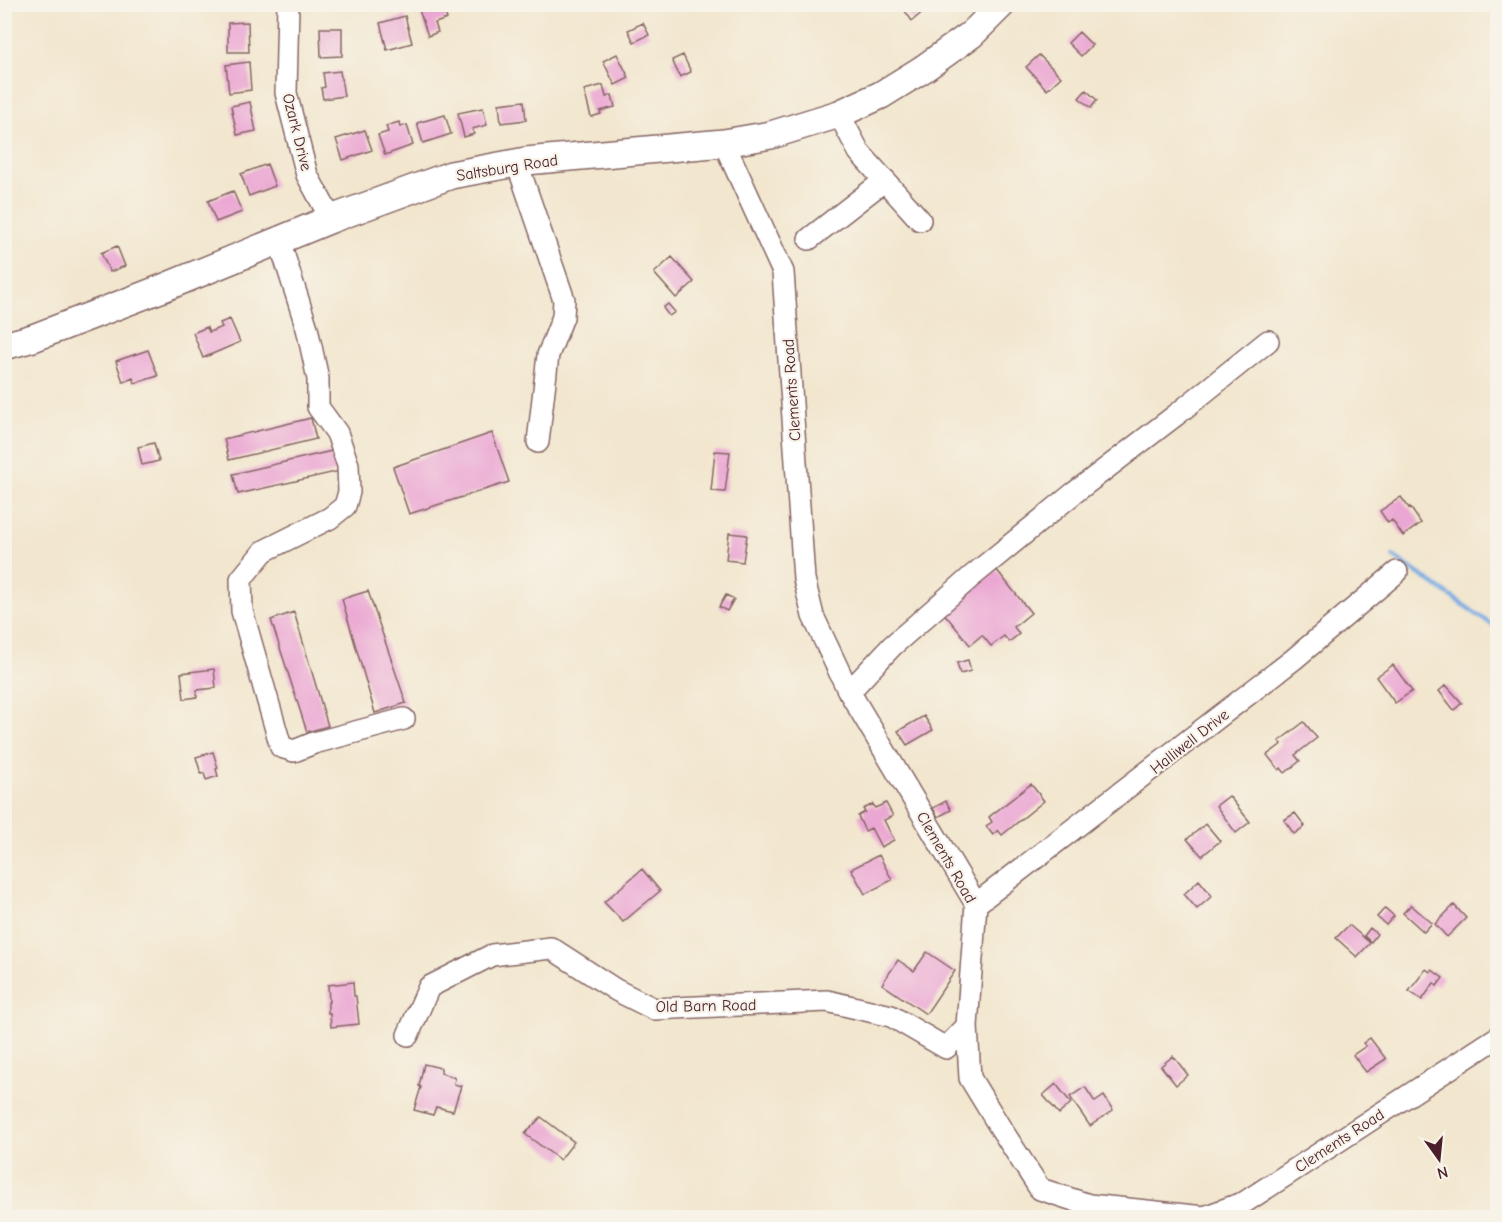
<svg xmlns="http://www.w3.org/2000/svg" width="1502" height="1222" font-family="'Comic Neue',sans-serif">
	<rect width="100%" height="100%" fill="#f7f3e8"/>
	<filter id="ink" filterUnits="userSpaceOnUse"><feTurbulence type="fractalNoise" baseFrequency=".0167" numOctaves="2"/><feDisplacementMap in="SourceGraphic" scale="12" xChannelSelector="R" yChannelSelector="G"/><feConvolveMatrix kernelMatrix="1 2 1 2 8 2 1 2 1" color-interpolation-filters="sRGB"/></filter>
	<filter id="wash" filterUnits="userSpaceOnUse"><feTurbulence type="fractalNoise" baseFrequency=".008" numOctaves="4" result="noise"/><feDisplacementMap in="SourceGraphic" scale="24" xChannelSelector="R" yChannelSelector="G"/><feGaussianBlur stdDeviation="1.35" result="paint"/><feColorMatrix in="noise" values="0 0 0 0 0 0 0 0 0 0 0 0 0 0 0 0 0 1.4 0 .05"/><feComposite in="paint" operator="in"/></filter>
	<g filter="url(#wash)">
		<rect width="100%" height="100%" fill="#f2e6ce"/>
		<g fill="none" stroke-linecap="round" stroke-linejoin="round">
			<path stroke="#72a9e1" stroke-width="4.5" d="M1393 556 1498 629"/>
		</g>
		<g id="blocks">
			<path fill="#eba7d3" d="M231 4H249V8H231Z
				M437 4H442L447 19 435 23 438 32 428 36 419 10Z
				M458 4H486L487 5 461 14Z
				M900 4H938L928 13 925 10 912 21Z
				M405 16 412 43 387 50 380 23Z
				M248 22 249 52H228V23Z
				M643 23 649 35 634 42 628 30Z
				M320 28H342V56L321 57Z
				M1079 32 1092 45 1081 56 1068 43Z
				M617 54 629 78 615 85 603 61Z
				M683 55 691 72 680 77 672 60Z
				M1039 55 1061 77 1047 90 1026 67Z
				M249 62 251 90 229 93 226 65Z
				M340 71 344 96 323 99 321 88 325 87 323 73Z
				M603 85 606 97 612 95 615 107 600 111 601 114 591 117 584 90Z
				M1086 90 1097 100 1091 108 1079 98Z
				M524 101 526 120 501 123 499 104Z
				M250 102 256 131 237 135 231 106Z
				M483 108 487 125 472 129 474 134 464 137 458 113Z
				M445 115 451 134 423 143 417 123Z
				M399 122 400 127 407 125 413 145 385 155 378 135 388 132 386 126Z
				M365 130 372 150 343 160 336 139Z
				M267 164 275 186 249 196 241 174Z
				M233 191 242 212 216 222 208 201Z
				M117 246 125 266 110 272 101 253Z
				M672 257 694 282 676 298 654 273Z
				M668 304 675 312 669 316 663 308Z
				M230 319 240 342 203 358 193 333 207 327 209 332 222 327 220 323Z
				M148 350 158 376 135 383 133 378 123 382 116 361Z
				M311 418 316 439 229 460 224 439Z
				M492 433 509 482 409 514 393 467Z
				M154 443 159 461 142 465 138 447Z
				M336 450 340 471 238 494 233 474Z
				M715 451 730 452 725 492 711 491Z
				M1401 497 1409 508 1410 507 1421 523 1403 536 1392 520 1388 523 1380 511Z
				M729 533 747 535 743 562 726 560Z
				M996 569 1031 613 1014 627 1019 634 1009 642 1004 636 991 646 982 635 970 645 943 612Z
				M368 591 406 703 375 713 342 599Z
				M726 595 734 599 727 611 719 607Z
				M294 612 328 726 307 732 271 620Z
				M968 660 971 671 960 674 957 663Z
				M1393 665 1412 691 1395 703 1376 677Z
				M214 669 216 688 197 690V697L184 699 181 673Z
				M1446 685 1462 703 1454 710 1439 691Z
				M924 716 933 730 907 745 898 731Z
				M1304 722 1317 738 1295 755 1300 761 1285 773 1281 768 1279 770 1267 755 1282 744 1279 741Z
				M213 752 218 768 216 769 218 776 206 780 204 773 201 774 196 757Z
				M1031 784 1044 801 1002 835 998 830 993 835 986 826 992 822 989 817Z
				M1229 796 1250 822 1236 833 1216 806Z
				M946 801 951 810 938 817 933 808Z
				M886 803 893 816 884 820 894 840 881 847 871 828 865 831 858 816 865 812 863 809 873 804 875 808Z
				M1295 813 1305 826 1294 834 1284 820Z
				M1206 824 1220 841 1202 856 1187 839Z
				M879 855 892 880 865 894 851 869Z
				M642 869 660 891 623 922 604 902Z
				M1199 880 1212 896 1197 909 1184 894Z
				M1411 905 1432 923 1424 932 1403 913Z
				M1454 905 1466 918 1447 937 1435 924Z
				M1385 908 1394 916 1386 925 1377 917Z
				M1349 925 1370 943 1357 957 1336 938Z
				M1370 928 1377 934 1371 942 1364 936Z
				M927 952 955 971 926 1014 882 984 898 960 914 971Z
				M1426 969 1430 972 1432 970 1443 978 1437 986 1434 983 1422 1000 1409 991Z
				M353 982 354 996H356L359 1024 331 1027 330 1013H328V1002H329L328 985Z
				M1370 1038 1386 1059 1366 1072 1353 1055 1366 1046 1363 1043Z
				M1173 1056 1188 1075 1176 1085 1161 1066Z
				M424 1064 441 1068V1073L455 1078 454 1084 461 1086 453 1111 436 1107 433 1115 414 1110 421 1087 419 1086Z
				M1056 1084 1071 1103 1059 1114 1043 1095Z
				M1085 1087 1095 1102 1104 1096 1113 1110 1090 1126 1070 1097Z
				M541 1117 574 1142 560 1160 525 1134Z"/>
		</g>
	</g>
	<g filter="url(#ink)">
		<use href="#blocks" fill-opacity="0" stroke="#856564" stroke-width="1.5"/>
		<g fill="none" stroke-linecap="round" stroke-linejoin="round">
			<g stroke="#856564" stroke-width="24">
				<path id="minor" d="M288 4 286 93 307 175 331 219
					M839 114 859 152 920 220
					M724 143 783 272 804 579 813 616 847 688 976 904 967 1026 970 1078 998 1124 1040 1189 1089 1205 1204 1217 1245 1202 1498 1037
					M517 163 564 300 563 317 548 355 538 442
					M809 239 885 180
					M279 240 307 328 318 379V407L337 433 348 465 349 492 345 506 330 518 264 551 241 579 242 611 281 747 294 751 314 743 404 719
					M849 692 892 646 971 577 1074 493 1176 415 1268 341
					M976 904 1294 659 1397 572
					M408 1035 429 987 492 955 551 948 616 990 654 1009 827 1001 891 1016 946 1048 967 1026"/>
			</g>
			<g stroke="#856564" stroke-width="30">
				<path id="major" d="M4 346 33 338 163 288 331 219 451 175 526 161 724 143 771 135 839 114 881 95 923 69 972 34 1002 4"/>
			</g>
			<use href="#minor" stroke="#fff" stroke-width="21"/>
			<use href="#major" stroke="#fff" stroke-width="27"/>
		</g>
	</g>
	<g text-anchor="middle" stroke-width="4.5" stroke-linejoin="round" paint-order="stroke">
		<g font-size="16" fill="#4a1f2b" stroke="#f7f3e8">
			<text transform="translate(298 132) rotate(76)" y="6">Ozark Drive</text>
			<text transform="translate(507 167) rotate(-9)" y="6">Saltsburg Road</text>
			<text transform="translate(791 390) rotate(-94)" y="6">Clements Road</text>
			<text transform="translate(1189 741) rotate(-38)" y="6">Halliwell Drive</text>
			<text transform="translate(947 857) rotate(60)" y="6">Clements Road</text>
			<text transform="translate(706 1005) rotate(-1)" y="6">Old Barn Road</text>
			<text transform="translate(1339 1140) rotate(-33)" y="6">Clements Road</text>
		</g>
	</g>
	<rect width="1502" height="1222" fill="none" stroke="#f7f3e8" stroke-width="24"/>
	<g transform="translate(1439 1159) rotate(165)" stroke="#f7f3e8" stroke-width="4.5" paint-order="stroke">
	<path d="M0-4.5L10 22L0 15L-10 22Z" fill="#4a1f2b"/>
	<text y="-9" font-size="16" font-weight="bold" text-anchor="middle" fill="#4a1f2b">N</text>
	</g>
</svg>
